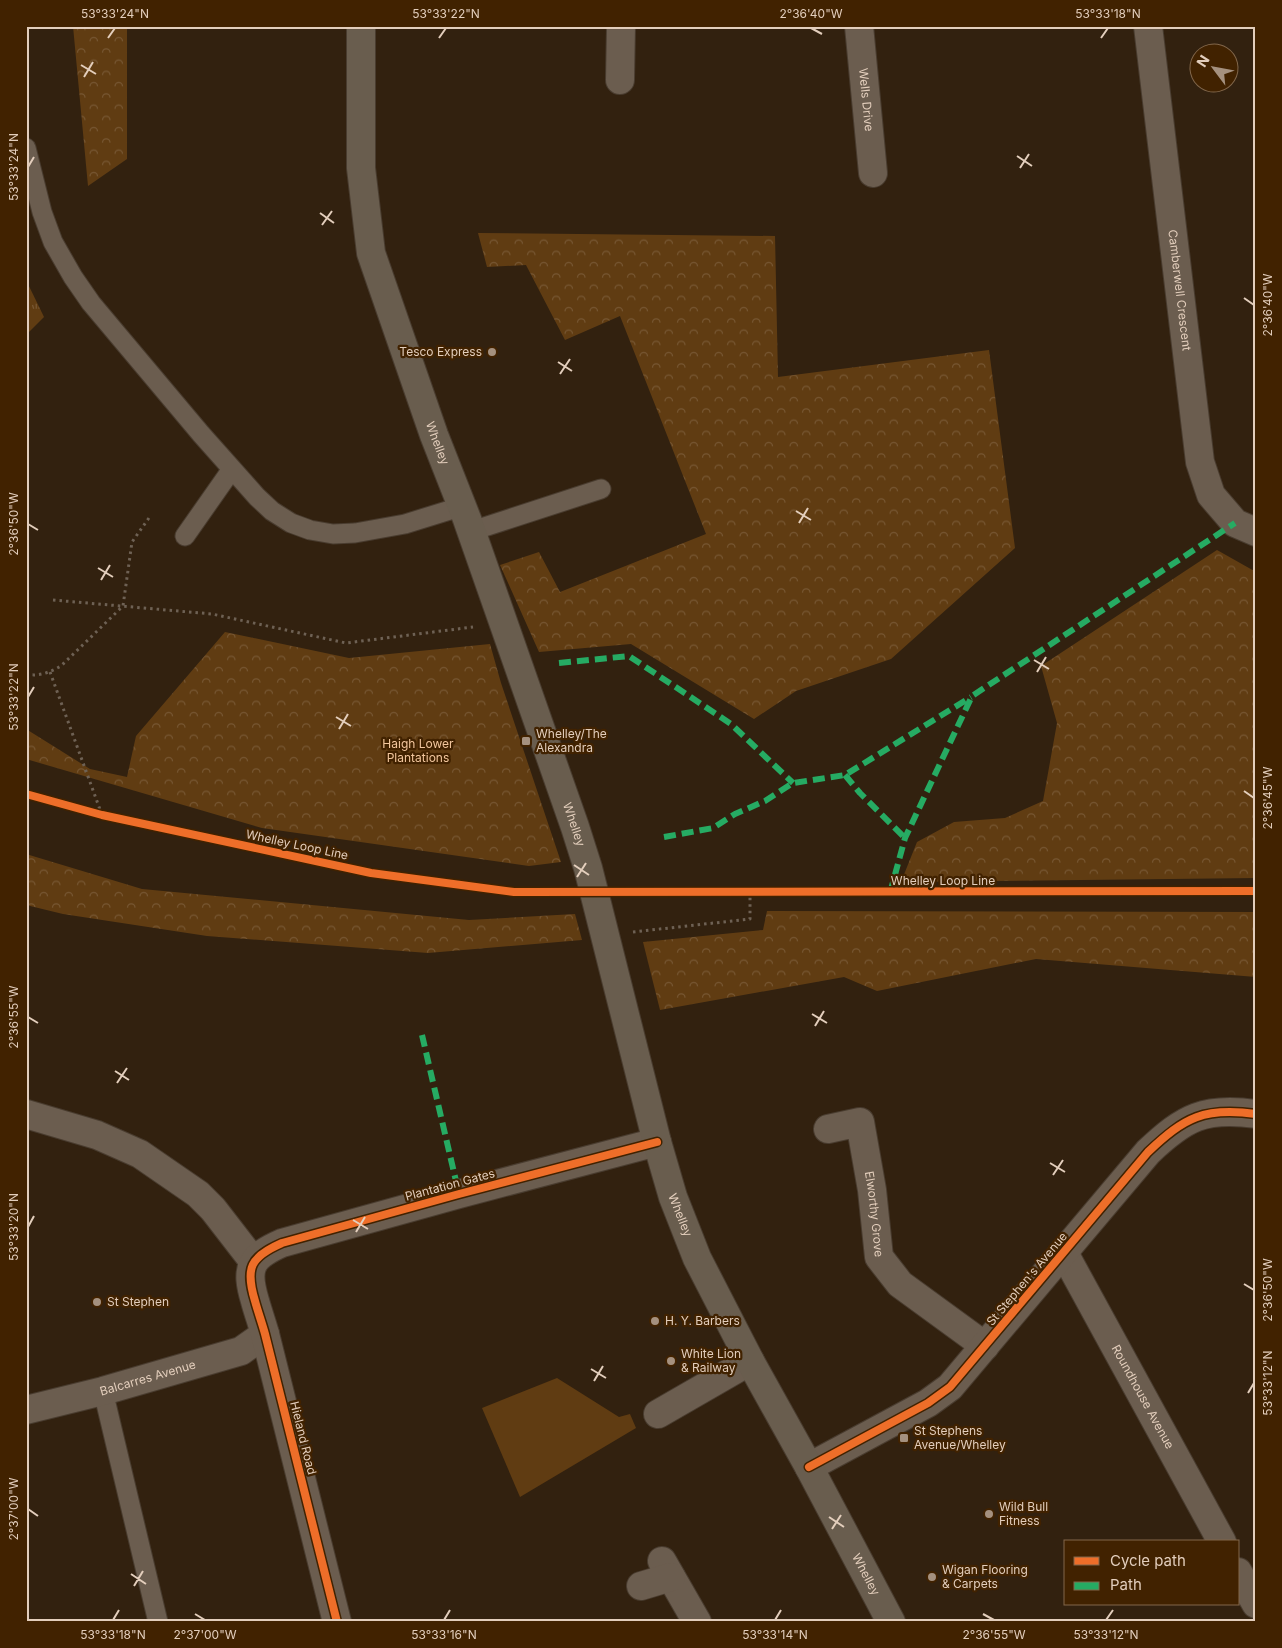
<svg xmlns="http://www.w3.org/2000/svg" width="1282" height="1648" font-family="Inter,sans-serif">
	<defs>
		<pattern id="grass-tufts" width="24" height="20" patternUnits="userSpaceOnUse" patternTransform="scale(1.25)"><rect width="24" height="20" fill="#603c12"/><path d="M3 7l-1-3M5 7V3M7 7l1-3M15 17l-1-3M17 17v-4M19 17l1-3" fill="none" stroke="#775733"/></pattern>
		<pattern id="forest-crowns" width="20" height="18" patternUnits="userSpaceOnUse" patternTransform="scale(1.25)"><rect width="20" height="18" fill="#603c12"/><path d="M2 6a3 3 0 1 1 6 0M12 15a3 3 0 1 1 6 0" fill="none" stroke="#775733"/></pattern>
	</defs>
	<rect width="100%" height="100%" fill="#32210f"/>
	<path fill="url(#grass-tufts)" d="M26 280 44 317 26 335Z"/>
	<path fill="url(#forest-crowns)" d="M73 26H127V159L88 186Z
		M478 233 775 236 778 377 989 350 1015 548 891 659 796 691 754 719 631 644 539 652 500 565 539 552 560 592 706 534 620 316 565 340 526 265 487 267Z
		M1217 550 1256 572V878L901 882 917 842 954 822 1005 818 1043 801 1057 723 1041 666Z
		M225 632 349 658 490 644 501 683 561 862 529 866 262 828 26 759V729L90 769 127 777 136 736Z
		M26 854 142 889 469 920 575 914 582 940 428 953 207 936 63 914 26 905Z
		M767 911 1256 912V977L1036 959 877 991 844 977 660 1010 643 942 763 930Z"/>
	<path fill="#603c12" d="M557 1378 619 1417 630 1414 636 1428 520 1497 482 1408Z"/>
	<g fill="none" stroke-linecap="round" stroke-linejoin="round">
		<g stroke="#493c2f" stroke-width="21">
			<path id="service" d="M26 148 42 212 53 242 73 277 91 303 201 434 257 497 272 511 291 523 310 530 333 534 355 533 405 524 463 506
				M472 531 601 489
				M185 536 232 469
				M103 1391 158 1622"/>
		</g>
		<g stroke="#493c2f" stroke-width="30">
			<g id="minor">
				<path id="s1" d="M859 26 873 173"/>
				<path id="s2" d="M1148 26 1200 462 1211 495 1235 523 1256 532"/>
				<path d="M620 80 621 26"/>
				<path d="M26 1114 97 1135 140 1154 198 1194 213 1209 254 1262"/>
				<path id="s3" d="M828 1129 860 1122 872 1190 879 1257 900 1284 985 1346"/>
				<path id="s4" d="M1064 1253 1222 1542"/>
				<path id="s5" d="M26 1410 103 1391 241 1351 265 1334"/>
				<path d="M658 1414 750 1361"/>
				<path d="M809 1467 928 1403 950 1387 1148 1152C1185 1117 1204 1107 1256 1114"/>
				<path d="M662 1561 697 1622"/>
				<path d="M1238 1572 1256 1604"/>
				<path d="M641 1586 671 1577"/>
				<path d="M337 1622 265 1334C262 1323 258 1312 255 1301 245 1268 250 1257 282 1243L459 1194 657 1142"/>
			</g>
		</g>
		<g stroke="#493c2f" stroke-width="30">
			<g id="secondary">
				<path id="s6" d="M361 26V168L371 253 434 435 467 519 575 827 588 868 657 1142 673 1197 697 1258 750 1361 809 1467 891 1622"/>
			</g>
		</g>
		<path stroke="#6e6154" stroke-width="3" stroke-dasharray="2.5 4" stroke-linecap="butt" d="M53 600 212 614 346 643 473 627
			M50 672 102 815
			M26 674C39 677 50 672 61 666L123 606 132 542 151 515
			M633 932 750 919V893"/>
		<use href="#service" stroke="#6b5d4f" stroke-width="19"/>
		<use href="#minor" stroke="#6b5d4f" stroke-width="28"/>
		<use href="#secondary" stroke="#695d4e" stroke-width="28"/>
		<path stroke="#26ab63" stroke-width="6" stroke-dasharray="12 6" stroke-linecap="butt" d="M559 663 629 656 731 724 793 783
			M845 775 860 793 905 838
			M664 837 713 828 735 814 765 801 793 783 845 775 971 697
			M890 893 905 838 972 696 1235 523
			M422 1035 459 1194"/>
		<g stroke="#412200" stroke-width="11">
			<path id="cycleway" d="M26 794 102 815 371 873 514 892 1256 891
				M809 1467 928 1403 950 1387 1148 1152C1185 1117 1204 1107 1256 1114
				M337 1622 265 1334C262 1323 258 1312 255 1301 245 1268 250 1257 282 1243L459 1194 657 1142"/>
		</g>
		<use href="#cycleway" stroke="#ee6e29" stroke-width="8"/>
	</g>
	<path fill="none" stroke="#e3cebc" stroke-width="2" d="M811 28 822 34M108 38 115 28M439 38 446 28M1101 38 1108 28M81 65 96 74M84 77 93 62M1017 156 1032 166M28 167 34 157M1020 168 1029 154M320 213 334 223M322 225 332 211M1244 298 1254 305M558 362 572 371M560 374 570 359M796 511 811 520M799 523 808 508M28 524 38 530M98 568 113 577M101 580 110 565M1034 660 1049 669M1037 672 1046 657M28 697 34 687M336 717 351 726M339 729 348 714M1244 791 1254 798M574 865 589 875M577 877 586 863M812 1014 827 1023M28 1017 38 1023M815 1026 824 1011M115 1071 129 1080M117 1083 127 1068M1050 1163 1065 1172M1053 1175 1063 1160M353 1220 368 1229M28 1227 34 1216M356 1232 365 1217M1244 1284 1254 1290M591 1369 606 1378M594 1381 603 1366M1248 1393 1254 1383M28 1509 38 1516M829 1517 844 1527M832 1529 841 1515M131 1574 146 1584M134 1586 143 1571M195 1614 205 1620M983 1614 994 1620M113 1620 119 1610M444 1620 450 1610M775 1620 781 1610M1106 1620 1113 1610"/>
	<g fill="#a5917f" stroke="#412200" stroke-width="2">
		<circle cx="492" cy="352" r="5"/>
		<rect x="521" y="736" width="10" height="10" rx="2.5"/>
		<circle cx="97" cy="1302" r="5"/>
		<circle cx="655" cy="1321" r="5"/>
		<circle cx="671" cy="1361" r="5"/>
		<rect x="899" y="1433" width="10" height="10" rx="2.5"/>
		<circle cx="989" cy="1514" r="5"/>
		<circle cx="932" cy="1577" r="5"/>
	</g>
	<g text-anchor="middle" stroke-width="4.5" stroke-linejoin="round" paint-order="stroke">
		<g font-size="12" fill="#e3cebc" stroke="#412200">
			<text dy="4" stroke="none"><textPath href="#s1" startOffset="74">Wells Drive</textPath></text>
			<text dy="4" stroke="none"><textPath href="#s2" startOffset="266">Camberwell Crescent</textPath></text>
			<text dy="4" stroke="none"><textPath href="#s6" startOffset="429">Whelley</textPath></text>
			<text dy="4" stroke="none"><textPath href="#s6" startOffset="834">Whelley</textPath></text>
			<text transform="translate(297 845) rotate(12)" y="4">Whelley Loop Line</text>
			<text x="943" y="885">Whelley Loop Line</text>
			<text transform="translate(450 1185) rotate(-15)" y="4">Plantation Gates</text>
			<text dy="4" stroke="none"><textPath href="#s3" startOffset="126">Elworthy Grove</textPath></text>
			<text dy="4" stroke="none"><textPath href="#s6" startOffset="1239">Whelley</textPath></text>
			<text transform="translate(1027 1279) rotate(-50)" y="4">St Stephen's Avenue</text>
			<text dy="4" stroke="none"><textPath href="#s5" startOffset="126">Balcarres Avenue</textPath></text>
			<text dy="4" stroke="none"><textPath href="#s4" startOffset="164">Roundhouse Avenue</textPath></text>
			<text transform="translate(303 1438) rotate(76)" y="4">Hieland Road</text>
			<text dy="4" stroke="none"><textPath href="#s6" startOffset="1644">Whelley</textPath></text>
		</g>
		<g font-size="12" fill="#e3cebc" stroke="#412200" text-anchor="start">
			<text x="482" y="356" text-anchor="end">Tesco Express</text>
			<text x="536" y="738">Whelley/The<tspan x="536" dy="14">Alexandra</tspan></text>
			<text x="107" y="1306">St Stephen</text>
			<text x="665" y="1325">H. Y. Barbers</text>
			<text x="681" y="1358">White Lion<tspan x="681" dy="14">&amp; Railway</tspan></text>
			<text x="914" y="1435">St Stephens<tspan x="914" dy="14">Avenue/Whelley</tspan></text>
			<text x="999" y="1511">Wild Bull<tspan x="999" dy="14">Fitness</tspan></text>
			<text x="942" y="1574">Wigan Flooring<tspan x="942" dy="14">&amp; Carpets</tspan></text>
		</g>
		<g font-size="12" fill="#f2c69d" stroke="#412200">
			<text x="418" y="748">Haigh Lower<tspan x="418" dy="14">Plantations</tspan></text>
		</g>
	</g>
	<rect width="1282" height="1648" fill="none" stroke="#412200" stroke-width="55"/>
	<rect x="1064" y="1540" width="175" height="65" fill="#412200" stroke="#82674b"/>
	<rect x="1074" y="1557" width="25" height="8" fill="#ee6e29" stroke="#82674b"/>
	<text x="1110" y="1566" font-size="15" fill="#e3cebc">Cycle path</text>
	<rect x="1074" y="1582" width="25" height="8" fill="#26ab63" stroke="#82674b"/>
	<text x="1110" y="1590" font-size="15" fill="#e3cebc">Path</text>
	<g transform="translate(1214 68) rotate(302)"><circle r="24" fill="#412200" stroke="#82674b"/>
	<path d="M0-4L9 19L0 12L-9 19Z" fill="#a5917f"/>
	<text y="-8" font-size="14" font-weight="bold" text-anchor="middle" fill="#e3cebc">N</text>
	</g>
	<rect x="28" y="28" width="1226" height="1592" fill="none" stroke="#e3cebc" stroke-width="2"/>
	<g font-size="12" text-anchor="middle" fill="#e3cebc">
		<text x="115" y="18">53°33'24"N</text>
		<text x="446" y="18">53°33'22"N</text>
		<text x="811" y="18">2°36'40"W</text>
		<text x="1108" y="18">53°33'18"N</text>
		<text transform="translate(14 167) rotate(-90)" y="4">53°33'24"N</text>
		<text transform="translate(1268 305) rotate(-90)" y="4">2°36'40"W</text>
		<text transform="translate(14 524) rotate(-90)" y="4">2°36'50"W</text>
		<text transform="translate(14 697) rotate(-90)" y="4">53°33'22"N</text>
		<text transform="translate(1268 798) rotate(-90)" y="4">2°36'45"W</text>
		<text transform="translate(14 1017) rotate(-90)" y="4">2°36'55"W</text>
		<text transform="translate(14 1227) rotate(-90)" y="4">53°33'20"N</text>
		<text transform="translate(1268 1290) rotate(-90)" y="4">2°36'50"W</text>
		<text transform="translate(1268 1383) rotate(-90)" y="4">53°33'12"N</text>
		<text transform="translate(14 1509) rotate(-90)" y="4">2°37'00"W</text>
		<text x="113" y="1639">53°33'18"N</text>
		<text x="205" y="1639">2°37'00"W</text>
		<text x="444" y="1639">53°33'16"N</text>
		<text x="775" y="1639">53°33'14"N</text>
		<text x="994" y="1639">2°36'55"W</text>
		<text x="1106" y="1639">53°33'12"N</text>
	</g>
</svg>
